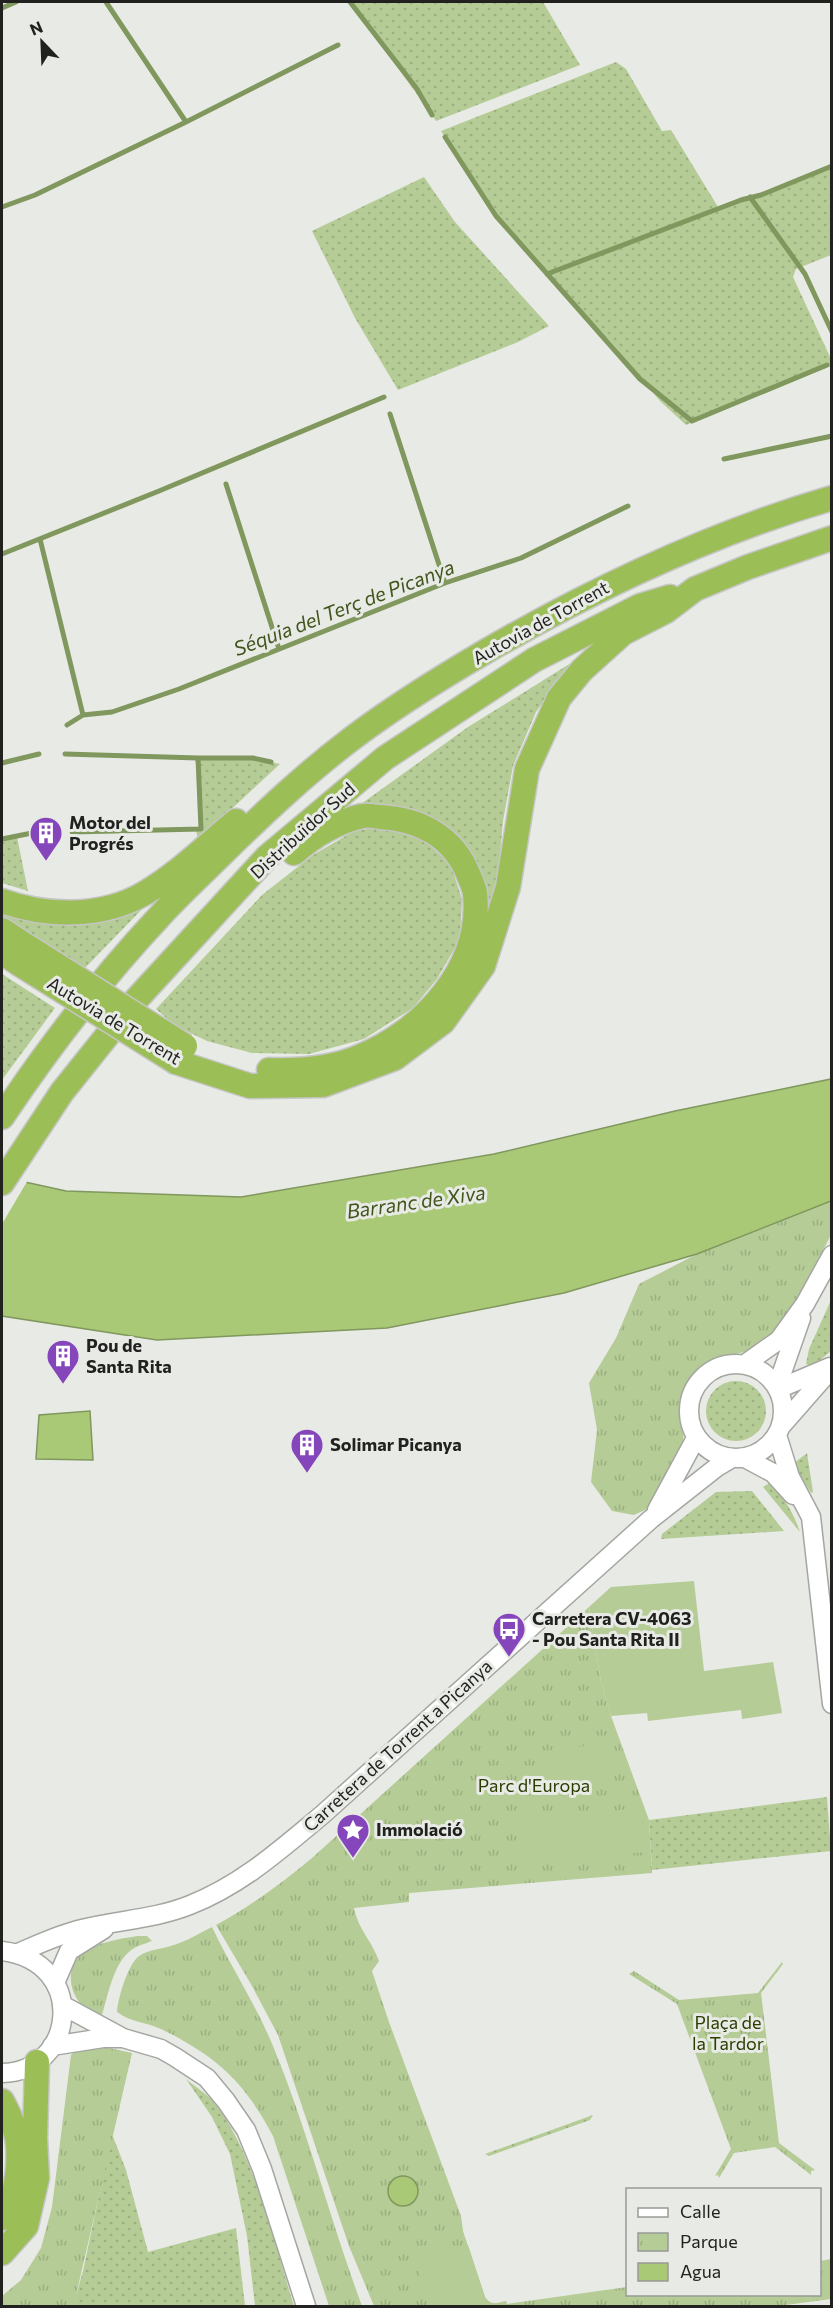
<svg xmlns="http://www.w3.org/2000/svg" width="833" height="2308" font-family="Commissioner,sans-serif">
	<defs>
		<pattern id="grass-dots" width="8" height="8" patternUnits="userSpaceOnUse" patternTransform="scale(1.5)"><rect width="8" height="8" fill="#b5cc96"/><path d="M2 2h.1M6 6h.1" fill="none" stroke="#9baf81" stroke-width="1.8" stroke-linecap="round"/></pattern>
		<pattern id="park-tufts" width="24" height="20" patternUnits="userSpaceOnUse" patternTransform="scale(1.5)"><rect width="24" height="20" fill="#b5cc96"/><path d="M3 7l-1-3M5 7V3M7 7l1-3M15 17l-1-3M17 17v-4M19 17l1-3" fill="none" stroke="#9baf81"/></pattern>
	</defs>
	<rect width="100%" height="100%" fill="#e8eae5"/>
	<path fill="url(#grass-dots)" d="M351 2H543L580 65 436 121Z
		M616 62 626 69 662 131 671 130 718 207 747 200 831 165V255L796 269 793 277 831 359V366L686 425 660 401 612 343 546 273 485 201 441 131Z
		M424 177 455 222 549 326 518 342 398 390 355 318 312 231Z
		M571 663 536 712 513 766 503 821 496 899 485 918 463 843 429 815 384 805 361 804 468 727Z
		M195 757 256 759 280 764 198 840 196 830 203 822Z
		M381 827 421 838 450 863 462 899 460 939 437 979 413 1008 364 1039 309 1054 252 1053 207 1041 174 1025 156 1009 262 895 313 855 354 831Z
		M17 837 28 891 2 883V841Z
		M149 902 84 969 2 918V912Z
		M2 974 55 1008 2 1080Z
		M831 1300V1351L819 1361 809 1365 806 1364 809 1349Z
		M706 1411a30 30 0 1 1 60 0a30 30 0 1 1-60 0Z
		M807 1453 813 1492 811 1493 793 1464Z
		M770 1483C784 1498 793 1511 800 1532L763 1487Z
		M752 1491 784 1531 661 1539 662 1534 716 1492Z
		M827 1797 831 1851 652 1870 649 1820Z
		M186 2079C194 2086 204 2092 211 2099 254 2149 274 2243 294 2306H255L247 2236 230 2154 212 2117Z
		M593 2115 590 2120 489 2156 485 2154Z
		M112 2134 126 2170 148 2252 236 2228 245 2306H73L83 2271Z"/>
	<path fill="url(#park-tufts)" d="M831 1201V1235L779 1332C775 1336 770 1341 765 1344 741 1357 708 1354 691 1378 673 1402 686 1415 683 1440 682 1447 656 1499 650 1506 647 1510 639 1512 634 1515L612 1511 591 1482 597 1430 589 1383 616 1338 639 1284 697 1254Z
		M589 1607 601 1682 611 1716 649 1820 652 1873 409 1893V1902L354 1908C359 1931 371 1939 379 1961L372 1971 389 2022 461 2216 463 2231 485 2297C491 2306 496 2304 506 2301L507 2304 627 2287 628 2294H820V2261L831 2259V2299L778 2306H374L349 2246 278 2035 252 1986 216 1925C251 1906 282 1883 312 1858Z
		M212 1927C231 1967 256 2005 273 2046 308 2131 330 2220 362 2306H329L273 2136C244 2081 216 2056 161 2029 146 2022 130 2022 117 2012 118 1998 128 1964 139 1956 149 1949 163 1949 174 1945 187 1941 200 1933 212 1927Z
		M137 1936H147L152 1941C144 1944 136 1946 130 1951 112 1966 108 1997 101 2018 74 2010 58 1972 84 1952 98 1942 120 1939 137 1936Z
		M782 1962 783 1964 761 1993 779 2143 815 2170 811 2171V2175L775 2147 734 2153 719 2178 718 2175 715 2176 731 2149 677 2004 629 1974 634 1971 679 2000 758 1993Z
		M93 2048H109L132 2053 74 2304 73 2306H2V2296L21 2280 41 2248 52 2207 71 2055 75 2051Z"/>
	<path fill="#b5cc96" d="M694 1581 704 1671 773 1662 782 1713 742 1719 741 1710 648 1721 647 1713 611 1716 601 1682 589 1607 611 1587Z
		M610 1743 615 1783 538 1790 535 1752Z
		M641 1808 645 1852 524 1863 520 1819Z
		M468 2245 485 2297C491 2306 496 2303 506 2301L501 2306H430L415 2263Z"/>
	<path fill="#a9c977" stroke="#80975d" stroke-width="1.5" d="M831 1079V1201L697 1254 564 1293 387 1328 157 1340 2 1316V1177L66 1191 241 1197 494 1154 675 1111Z
		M90 1411 93 1460 36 1459 39 1415Z
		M388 2191a15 15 0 1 1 30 0a15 15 0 1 1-30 0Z"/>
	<path fill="#e8eae5" d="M2 1174 28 1180 2 1224Z"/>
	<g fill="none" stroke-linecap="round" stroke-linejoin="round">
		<path stroke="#80975d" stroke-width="5" d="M106 2 186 122
			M350 2 417 89 432 115
			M2 8 16 2
			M445 137 496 216 640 379 692 421 827 365
			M750 197 805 274 832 332
			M2 207 35 195 186 122 338 45
			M547 274 741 200 761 195 832 166
			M390 414 445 583
			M724 459 832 436
			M226 484 279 649
			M40 539 83 715
			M2 554 159 491 384 397
			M67 725 83 715 112 712 179 689 445 583 521 558 628 506
			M65 754 198 758
			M2 763 39 754
			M72 832 201 829 198 758H253L271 762
			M2 839 32 833 46 832"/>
		<g stroke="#a4a6a1" stroke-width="21">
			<path id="tertiary" d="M689 1411a47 47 0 1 1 94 0a47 47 0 1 1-94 0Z
				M745 1364 779 1340 805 1304 832 1255
				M777 1387 801 1318
				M778 1389 830 1367
				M782 1425 832 1368
				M777 1435 790 1477 811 1517 832 1704
				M745 1458 773 1473 793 1495
				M657 1510 696 1438
				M2 1951C89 1962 76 2072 2 2073
				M18 1953C39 1944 60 1934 82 1929 118 1920 155 1919 190 1905 241 1885 280 1850 322 1815L651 1519 717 1467 732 1458
				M55 1983 69 1951 104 1929
				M62 2005 123 2038 161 2049 175 2057 207 2078 226 2101 246 2130 262 2169 306 2306
				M52 2046 103 2038H121"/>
		</g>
		<g stroke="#c5c6c5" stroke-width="27">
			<path id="trunk" d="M2 901C47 917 103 918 145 893 178 874 207 845 236 821
				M2 930 28 947
				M2 952 18 963
				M176 1062 250 1086 323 1085 395 1058 443 1022 483 966 508 887 527 769 559 698 582 670 623 633 666 611 695 589 748 567 832 538
				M269 1070C298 1071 333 1068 359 1057 424 1031 483 966 475 893 474 887 471 881 469 876 454 837 420 819 380 817 374 816 367 815 362 816 337 822 313 836 294 853
				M2 1117C49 1047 101 979 159 917 179 895 202 874 223 853 264 813 304 775 350 740 392 708 437 680 483 653 593 589 709 534 832 498
				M2 1183 62 1092 134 1002 267 857 385 758 534 660 640 606 670 597
				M2 2101C9 2114 17 2130 18 2145 20 2167 16 2201 2 2218
				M2 2253 26 2226 37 2178 35 2138 37 2062"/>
		</g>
		<use href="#tertiary" stroke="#fff" stroke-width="18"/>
		<use href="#trunk" stroke="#9cbe57" stroke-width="24"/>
		<g stroke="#c5c6c5" stroke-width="27" stroke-linecap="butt">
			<path id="trunk-bridge" d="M28 947 185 1046
				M18 963 176 1062"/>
		</g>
		<use href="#trunk-bridge" stroke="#9cbe57" stroke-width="24"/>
	</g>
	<defs>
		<g id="building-pin" transform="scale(1.725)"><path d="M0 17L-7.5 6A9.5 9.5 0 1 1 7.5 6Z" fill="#8646bb" stroke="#e8eae5"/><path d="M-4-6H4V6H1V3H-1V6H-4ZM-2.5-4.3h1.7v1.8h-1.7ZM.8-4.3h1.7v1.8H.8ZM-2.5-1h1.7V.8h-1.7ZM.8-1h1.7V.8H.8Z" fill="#fff"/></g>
		<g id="bus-pin" transform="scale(1.725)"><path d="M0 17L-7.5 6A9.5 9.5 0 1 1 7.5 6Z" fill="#8646bb" stroke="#e8eae5"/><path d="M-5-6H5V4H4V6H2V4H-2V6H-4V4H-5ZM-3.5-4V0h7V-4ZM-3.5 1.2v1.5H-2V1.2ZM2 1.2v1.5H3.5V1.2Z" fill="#fff"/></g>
		<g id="sight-pin" transform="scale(1.725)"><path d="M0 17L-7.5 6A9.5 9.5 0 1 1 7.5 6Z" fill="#8646bb" stroke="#e8eae5"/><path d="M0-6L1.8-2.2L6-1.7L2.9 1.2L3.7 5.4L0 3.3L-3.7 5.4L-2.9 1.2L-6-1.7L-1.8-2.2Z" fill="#fff"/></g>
	</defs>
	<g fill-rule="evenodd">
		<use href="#building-pin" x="46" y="833"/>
		<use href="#building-pin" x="63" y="1356"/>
		<use href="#building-pin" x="307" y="1445"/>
		<use href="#bus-pin" x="509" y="1629"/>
		<use href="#sight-pin" x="353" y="1830"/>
	</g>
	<g text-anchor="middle" stroke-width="6" stroke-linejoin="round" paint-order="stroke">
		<g font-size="18" fill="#212220" stroke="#e8eae5">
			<text transform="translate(541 623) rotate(-29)" y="6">Autovia de Torrent</text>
			<text transform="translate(303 831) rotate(-42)" y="6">Distribuïdor Sud</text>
			<text transform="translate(114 1021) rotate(31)" y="6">Autovia de Torrent</text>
			<text transform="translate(398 1746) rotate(-42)" y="6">Carretera de Torrent a Picanya</text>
		</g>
		<g font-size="18" font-weight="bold" fill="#212220" stroke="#e8eae5" text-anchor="start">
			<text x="69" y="829">Motor del<tspan x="69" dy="21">Progrés</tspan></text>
			<text x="86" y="1352">Pou de<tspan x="86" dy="21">Santa Rita</tspan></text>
			<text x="330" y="1451">Solimar Picanya</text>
			<text x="532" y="1625">Carretera CV-4063<tspan x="532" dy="21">- Pou Santa Rita II</tspan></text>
			<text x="376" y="1836">Immolació</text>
		</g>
		<g font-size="18" fill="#2b3d00" stroke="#e8eae5">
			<text x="534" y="1792">Parc d'Europa</text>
			<text x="728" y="2029">Plaça de<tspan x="728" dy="21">la Tardor</tspan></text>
		</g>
		<g font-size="20" font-style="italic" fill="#41551c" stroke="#e8eae5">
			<text transform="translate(344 608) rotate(-21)" y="7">Séquia del Terç de Picanya</text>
			<text transform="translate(416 1202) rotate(-8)" y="7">Barranc de Xiva</text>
		</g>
	</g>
	<rect width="833" height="2308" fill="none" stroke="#212220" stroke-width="6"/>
	<rect x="626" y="2188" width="195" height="108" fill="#e8eae5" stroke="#989a96" stroke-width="1.5"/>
	<rect x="638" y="2208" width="30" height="9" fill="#ffffff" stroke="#989a96" stroke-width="1.5"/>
	<text x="680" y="2218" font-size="18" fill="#212220">Calle</text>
	<rect x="638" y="2233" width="30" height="18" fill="url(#park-tufts)" stroke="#989a96" stroke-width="1.5"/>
	<text x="680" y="2248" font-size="18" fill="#212220">Parque</text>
	<rect x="638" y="2263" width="30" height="18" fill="#a9c977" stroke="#989a96" stroke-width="1.5"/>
	<text x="680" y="2278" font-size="18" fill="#212220">Agua</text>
	<g transform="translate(42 42) rotate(337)" stroke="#e8eae5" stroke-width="4.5" paint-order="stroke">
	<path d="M0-4.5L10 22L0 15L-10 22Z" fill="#212220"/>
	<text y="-9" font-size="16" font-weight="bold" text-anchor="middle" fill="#212220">N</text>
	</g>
</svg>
